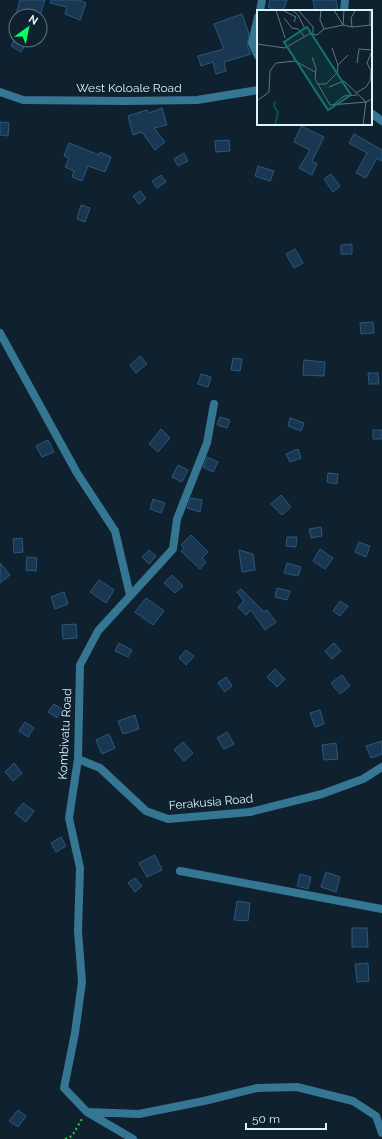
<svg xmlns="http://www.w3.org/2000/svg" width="382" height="1139" font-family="Raleway,sans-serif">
	<rect width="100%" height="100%" fill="#0f212e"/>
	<path fill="#193751" stroke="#285880" d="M20 0H45L40 16H22L16 15Z
		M51 0H79L86 3 80 20 65 14 67 7 50 3Z
		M270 0H287L283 11H278L268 7Z
		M313 0H336L338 9 315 11Z
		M242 14 249 34 247 45 251 54 224 62 226 71 216 74 213 62 201 66 198 56 224 49 214 24Z
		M14 40H28L21 52 11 46Z
		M162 108 167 125 154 128 165 142 155 150 142 132 133 135 128 116 147 110 149 113Z
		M0 122 9 123 8 136 0 135Z
		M301 126 324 137 312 161 317 164 312 175 299 168 310 150 294 142Z
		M354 134 382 150V161L377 158 366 178 356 173 367 153 349 143Z
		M229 140 230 151 216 152 215 141Z
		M69 143 99 155 100 152 111 157 105 172 88 166 82 181 72 177 74 171 65 167 69 158 64 156Z
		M184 153 188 161 178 166 174 159Z
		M258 166 274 171 270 181 255 176Z
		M331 174 340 186 333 192 324 179Z
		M161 175 166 182 157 188 152 181Z
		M140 191 146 198 139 204 133 196Z
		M81 205 90 208 85 222 77 219Z
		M352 244V254H341V245Z
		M295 249 303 263 294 268 286 254Z
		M373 322 374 333 361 334 360 323Z
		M140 356 147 364 136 373 130 365Z
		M233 358 242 359 240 371 231 370Z
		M304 360 325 362 324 376 303 375Z
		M368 373H378L379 384H369Z
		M201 374 211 377 208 387 198 384Z
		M220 417 230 420 227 428 217 425Z
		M290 418 304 423 301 431 288 426Z
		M161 429 170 438 158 452 149 444Z
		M373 430H382V439H373Z
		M48 440 54 452 42 457 36 446Z
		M298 449 301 458 290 462 286 454Z
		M207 457 218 462 213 472 203 467Z
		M178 465 188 470 182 482 172 477Z
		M328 473 338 474 337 484 327 482Z
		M281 495 291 507 282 515 271 504Z
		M191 498 202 500 200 512 187 508Z
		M153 499 165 503 161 513 150 509Z
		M321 527 322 536 311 538 309 529Z
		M191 535 208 552 202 558 206 562 200 569 181 551 184 548 181 545Z
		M287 537H297L296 547 286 546Z
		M22 538 23 552 14 553 13 539Z
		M359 542 370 546 366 557 355 552Z
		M320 549 333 558 325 569 313 561Z
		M149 550 156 556 149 564 142 557Z
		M239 550 253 554 255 570 242 572Z
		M27 557 37 558 36 571 26 570Z
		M0 563 10 575 0 583Z
		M287 563 301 567 298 576 284 573Z
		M172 575 183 586 175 593 164 583Z
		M99 580 114 590 106 603 90 592Z
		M277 588 290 591 287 600 275 597Z
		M241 589 264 612 267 610 276 622 265 630 251 610 246 615 238 607 244 601 237 592Z
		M64 592 68 604 55 609 51 597Z
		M146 598 164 611 153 625 135 612Z
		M340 601 348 606 340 616 333 611Z
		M76 624 77 638 63 639 62 625Z
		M119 643 132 650 128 657 115 651Z
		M334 643 341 651 332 659 325 651Z
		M186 650 194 656 186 665 179 658Z
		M275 669 285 679 277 687 267 677Z
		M342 675 350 686 340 694 331 683Z
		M226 677 232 686 225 692 218 683Z
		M54 704 62 709 57 718 48 712Z
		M320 710 324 724 315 727 310 713Z
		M135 715 139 729 123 734 118 721Z
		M25 722 34 728 28 737 19 731Z
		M227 732 234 744 224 749 217 738Z
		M109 734 115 748 102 754 96 740Z
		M382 741V754L371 758 366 746Z
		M183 742 193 753 184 761 174 750Z
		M336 743 338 759 324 760 322 745Z
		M14 763 22 773 13 781 5 772Z
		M23 803 34 811 26 822 15 813Z
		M61 837 66 846 56 852 51 843Z
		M155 855 162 870 147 877 139 863Z
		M326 872 340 877 336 892 321 887Z
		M300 874 311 877 308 889 297 886Z
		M135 878 142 886 135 892 128 883Z
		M237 901 250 903 248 921 234 920Z
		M352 928H367L368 947H352Z
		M368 963 369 981 357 982 355 964Z
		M18 1110 26 1116 18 1127 9 1121Z"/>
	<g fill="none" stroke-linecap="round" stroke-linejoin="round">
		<path stroke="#23cc45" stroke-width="2" stroke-dasharray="2 3" stroke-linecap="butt" d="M65 1139 72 1136 82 1119"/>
		<path stroke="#357692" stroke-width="8" d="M260 11 262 0
			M344 11 345 0
			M258 17 252 43 258 56
			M0 92 23 100 125 101 197 100 258 90
			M371 113 382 121
			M0 333 77 473 115 531 130 595
			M78 759 100 768 146 811 168 819 250 812 322 794 363 779 382 767
			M180 871 382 909
			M88 1112 139 1114 204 1101 257 1088 297 1087 353 1101 376 1116 382 1133
			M133 1139 87 1112 64 1088 75 1033 82 982 78 931 80 868 69 818 78 759 80 665 98 631 173 549 177 519 207 443 214 404"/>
	</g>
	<g text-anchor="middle" stroke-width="3" stroke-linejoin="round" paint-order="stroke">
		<g font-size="12" fill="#dcf2ff" stroke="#0f212e">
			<text x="129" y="92">West Koloale Road</text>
			<text transform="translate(65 734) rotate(-87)" y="4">Kombivatu Road</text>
			<text transform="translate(211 802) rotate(-5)" y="4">Ferakusia Road</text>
		</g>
	</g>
	<g transform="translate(257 10)">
		<rect width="115" height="115" fill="#0f212e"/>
		<path fill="none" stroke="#055149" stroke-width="2" d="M18 91 17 96 21 102 18 115"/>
		<path fill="none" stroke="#617582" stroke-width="1" d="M19 0 28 28M35 0 41 5 48 19M41 0 56 17V24M64 0 63 10 67 19M77 0 86 15M27 1 39 7 37 12M27 8 35 18 41 19 47 26M86 15 95 17 115 15M86 15 87 0M113 15V0M95 17 94 8 98 1M0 34 28 38 52 24 60 25 67 19 86 15M55 47 59 58 58 69 73 95 109 92M100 53 102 39 115 40M81 55 91 45M61 74H69L80 63 81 55 75 38M72 77 87 71 109 92M99 83 109 77 113 71 114 61 110 53 115 41M0 91 12 82 13 61 19 53 38 51 58 62M76 95 87 86 100 85M106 115 109 92 115 89"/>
		<path fill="#0f766e" fill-opacity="0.15" stroke="#0f766e" stroke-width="2" d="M50 17 94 85 71 100 27 32Z"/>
		<rect width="115" height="115" fill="none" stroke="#dcf2ff" stroke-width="2"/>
	</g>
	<g transform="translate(28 28) rotate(33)"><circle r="19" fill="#0f212e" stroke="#617582"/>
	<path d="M0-3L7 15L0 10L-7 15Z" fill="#08ff62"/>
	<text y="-6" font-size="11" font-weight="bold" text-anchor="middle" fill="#dcf2ff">N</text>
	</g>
	<path d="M246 1123v6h80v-6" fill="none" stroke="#dcf2ff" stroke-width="2"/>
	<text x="252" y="1123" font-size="12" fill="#dcf2ff" stroke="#0f212e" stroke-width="3" paint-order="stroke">50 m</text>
</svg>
